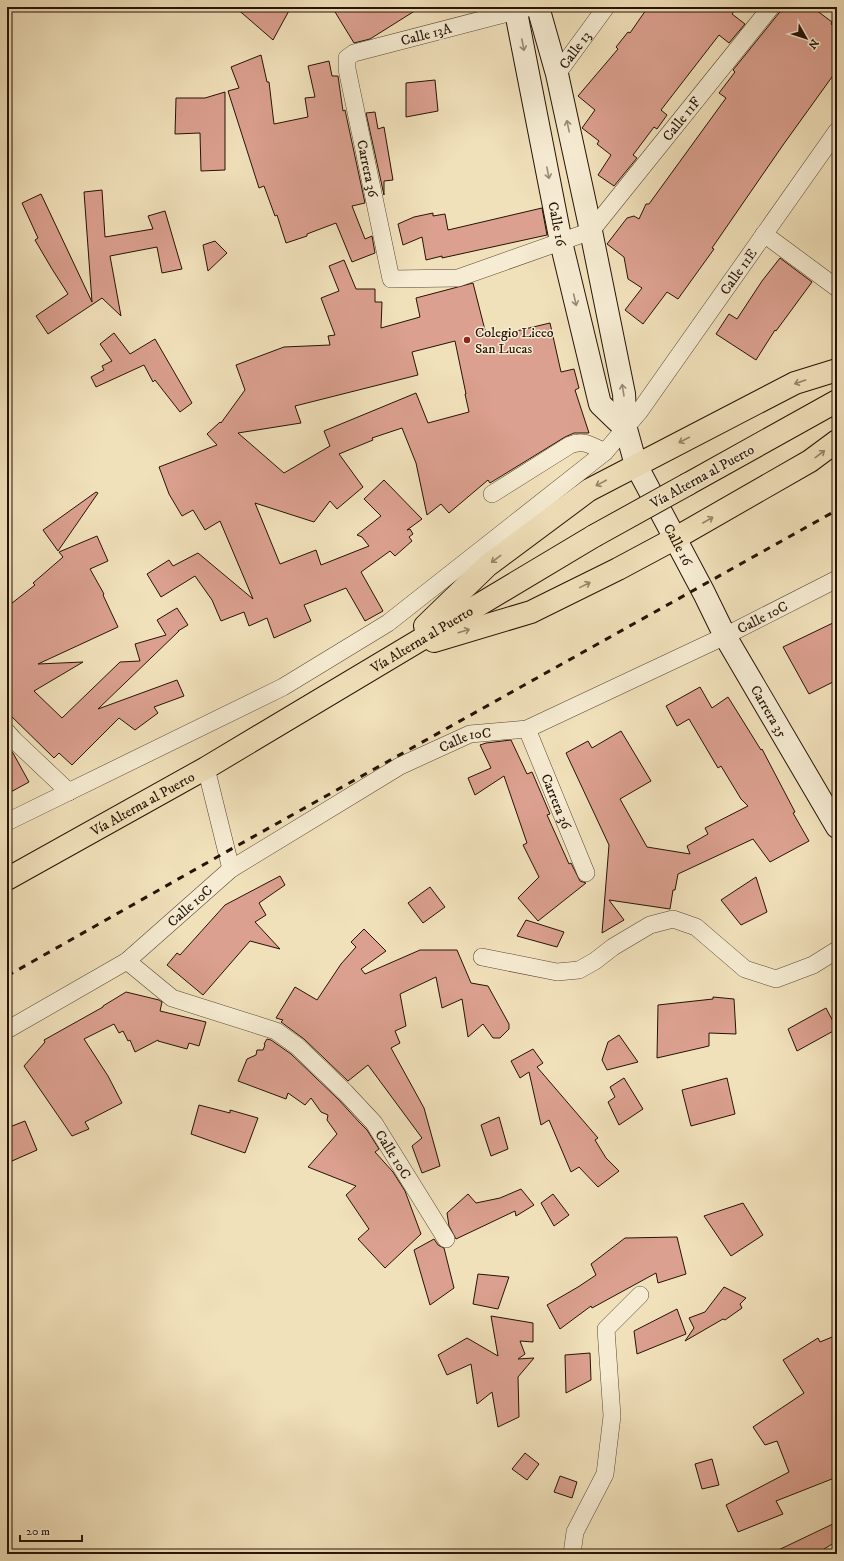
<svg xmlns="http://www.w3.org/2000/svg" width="844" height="1561" font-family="'IM FELL DW Pica',serif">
	<rect width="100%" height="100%" fill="#f1e1bb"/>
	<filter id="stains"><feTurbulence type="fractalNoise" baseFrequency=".005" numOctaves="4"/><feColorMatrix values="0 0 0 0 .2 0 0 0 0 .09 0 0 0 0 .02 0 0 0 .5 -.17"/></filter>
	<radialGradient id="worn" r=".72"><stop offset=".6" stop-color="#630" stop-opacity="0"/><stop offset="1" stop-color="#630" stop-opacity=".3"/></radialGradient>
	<path fill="#dba08f" stroke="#261305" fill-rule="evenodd" d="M235 7H291L273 40Z
		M332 7H421L370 39 354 43Z
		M648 7H737L732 14 745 24 729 43 719 35 661 110 667 115 657 129 654 127 633 155 637 158 614 186 598 175 611 155 597 144 599 141 582 128 595 110 578 96 618 49 616 47 628 32 630 33Z
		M786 7H812L832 22 831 24 837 29V70L783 145 712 248 714 249 678 299 667 292 643 324 625 310 642 288 628 279 624 257 607 244 627 218 634 216 639 219 646 204H649L726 98 719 93 735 72 733 70 779 13Z
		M261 55 267 82H269L274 124 308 117 305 98 315 97 308 66 329 61 332 76H338L343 111 345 110 365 203 352 206 365 239 372 236 375 253 352 262 336 223 307 234V236L286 243 277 215 275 216 264 186 259 188 228 91 239 88 231 67Z
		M435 80 438 111 406 117V83Z
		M225 92V170L201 171 200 133 175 134 176 98H205Z
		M375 112 378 129 384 127 393 180 384 181V195L366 113Z
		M102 190 105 237 153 229 148 216 165 211 182 269 162 273 157 247 110 256 121 316 102 298 48 334 36 316 68 294 52 269 35 240 38 238 22 203 41 194 92 302 84 192Z
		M542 208 547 235 442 258V256L426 260 422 237 403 245 398 224 414 217 433 213V216L445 214 448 230Z
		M215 241 227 253 208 271 203 245Z
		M780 258 812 282 776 331 775 330 756 360 716 334 729 314 737 319 762 281Z
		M344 260 356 289H375V302H382L381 328 420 317 416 298 473 283 487 338 550 323 561 372 574 369 579 388 575 390 589 433H574L565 437 490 483 488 480 449 513 441 504 427 515 416 463 402 428 372 438 373 440 339 454 363 487 337 509 330 501 314 522 255 503 280 564 316 550 321 565 369 546 362 537 357 535 381 516 364 499 384 480 422 519 407 530 410 529 413 534 409 537 412 541 395 556 390 551 361 572 383 611 365 621 346 588 304 605 311 621 274 638 267 618 249 626 244 612 221 621 212 600 195 576 161 597 147 574 169 560 173 566 198 553 253 599 220 521 205 530 193 510 182 516 169 494 159 467 217 445 207 434 220 422 221 423 245 390 236 365 284 347 330 345 328 336 335 335 321 298 339 291 329 266ZM455 341 466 394H465L469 412 428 423 416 393 324 431 330 446 284 473 238 433 301 423 295 406 418 375 412 352Z
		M114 333 130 354 155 339 192 403 180 412 155 380 153 382 144 365 96 387 91 377 104 370 102 366 112 361 100 344Z
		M96 492 98 493 58 551 43 530Z
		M97 536 108 561 90 569 104 594 103 595 118 627 38 664 83 662 34 691 62 718 120 662 140 661 135 644 166 635 157 620 177 608 188 625 178 631H179L98 709 177 680 184 696 154 707 158 713 135 730 119 718 72 765 59 753 54 758 7 712V607L35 585 33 583 63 557 59 552Z
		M837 621V680L809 694 783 647Z
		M700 687 712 708 728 697 761 750 762 749 795 812 793 813 809 841 770 862 753 839 678 874 675 890H673L670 909 609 900 624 920 602 933 609 845 566 753 588 741 592 748 621 731 651 781 620 799 647 847 690 854 687 846 708 834 705 828 748 806 741 799 721 766 718 768 689 719 677 726 666 706Z
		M511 740 527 774 532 772 550 814 547 815 569 864 571 863 580 881 586 883 538 921 518 898 539 877 523 845 527 843 504 776 475 795 468 778 491 768 480 745 486 743Z
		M7 747 13 753 29 782 7 794Z
		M280 876 285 885 259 903 266 915 255 922 280 949 250 941 203 995 167 965 177 953 180 955 225 905Z
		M756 877 767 912 741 925 721 900Z
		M430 887 445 907 423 923 408 903Z
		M526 920 564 932 557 947 517 936Z
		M364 929 386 951 361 969 365 974 420 950H457L471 983 488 986 509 1024V1029L500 1038H493L483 1024 468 1037 462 999 442 1008 436 977 400 994 406 1026 395 1031 400 1043 391 1048 424 1108 440 1166 422 1173 412 1146 422 1138 368 1065 348 1081 304 1039 281 1022 283 1020 276 1018 295 987 317 1000 341 964 356 947 351 942Z
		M126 992 159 1000 162 1002 160 1011 206 1022 199 1046 189 1043 187 1049 158 1041V1040L135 1052 130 1040 128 1041 123 1031 119 1033 114 1024 84 1039 108 1076 122 1103 85 1122 89 1129 72 1136 24 1066 45 1042 44 1040 103 1007V1006Z
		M713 997 734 999 736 1034 709 1033V1046L657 1058 658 1005 713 999Z
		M826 1008 837 1029 797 1051 788 1029Z
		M619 1035 638 1062 607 1070 602 1060 608 1042Z
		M267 1039 271 1040 291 1054 338 1099 360 1123 367 1130 379 1149 375 1152 393 1172 405 1191 421 1234 385 1268 358 1239 369 1229 346 1195 356 1186 308 1167 337 1134 327 1120 328 1115 321 1112 311 1098 305 1105 288 1093 286 1099 238 1081 247 1059 256 1055 257 1050H263L265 1045 264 1044Z
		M533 1049 543 1063 537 1067 598 1138 595 1140 606 1158 619 1171 598 1187 579 1167 571 1172 549 1120 541 1125 529 1072 520 1078 511 1061Z
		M624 1078 643 1109 619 1125 608 1102 615 1097 610 1087Z
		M727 1078 735 1114 691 1126 682 1090Z
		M199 1105 230 1113V1110L258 1118 245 1153 191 1134Z
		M499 1117 508 1149 491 1156 481 1125Z
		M25 1121 37 1150 12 1161 7 1149V1128Z
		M521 1189 534 1205 516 1216 515 1211 456 1239 449 1226 447 1213 468 1194 476 1203 500 1198Z
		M553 1194 569 1215 554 1226 541 1203Z
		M743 1203 763 1235 731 1256 704 1216Z
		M677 1237 686 1274 658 1283 656 1273 592 1308 591 1306 560 1329 547 1305 578 1287 596 1275 591 1264 625 1238Z
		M434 1239 438 1245 444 1248 454 1288 430 1305 414 1250Z
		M478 1274 509 1277 498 1309 473 1304Z
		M724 1287 746 1298 740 1304 742 1308 725 1320 723 1319 685 1341 694 1328 689 1318 705 1312Z
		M677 1309 686 1334 637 1354 634 1331Z
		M491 1316 533 1323V1342L520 1341 525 1354 518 1359 534 1358 518 1377 519 1417 498 1427 492 1392 477 1404 471 1364 447 1375 438 1355 467 1338 498 1356Z
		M837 1335V1477L776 1501 783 1514 738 1532 726 1505 789 1472 777 1441 765 1445 753 1427 804 1393 783 1360 818 1338 820 1342Z
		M590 1353 591 1380 566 1393 565 1355Z
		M525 1453 539 1464 527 1480 512 1469Z
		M712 1459 719 1485 702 1489 695 1464Z
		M560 1476 577 1482 572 1498 554 1492Z
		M837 1522V1541L816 1554H770Z"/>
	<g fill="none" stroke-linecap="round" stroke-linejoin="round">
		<g stroke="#594632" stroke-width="18">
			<g id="street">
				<path id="s1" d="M527 8 354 53 347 58V69L391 279 458 278 591 231 771 7"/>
				<path id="s2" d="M557 74 606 7"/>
				<path d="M764 234 837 288"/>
				<path d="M492 494 570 445C584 439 592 446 605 452"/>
				<path id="s3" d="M527 729 586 873"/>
				<path d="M7 732 14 740 69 792"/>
				<path d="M206 768 231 869"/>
				<path id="s4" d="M7 822 283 687 388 623 605 452 639 412 837 131"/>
				<path d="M482 957 557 972 579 970 595 961 613 947 650 925 673 919 696 927 745 969 776 979 813 965 837 950"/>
				<path id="s5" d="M127 961 172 998 276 1031 297 1046 345 1092 374 1123 446 1239"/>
				<path id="s6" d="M7 1030 127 961 231 869 400 766 470 734 527 729 725 636 837 579"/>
				<path d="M572 1554 575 1532 605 1474 612 1416 606 1329 640 1295"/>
			</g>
		</g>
		<g stroke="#261305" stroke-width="24">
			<g id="secondary">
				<path id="s7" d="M515 7 561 242 600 404 626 429"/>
				<path id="s8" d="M538 7 557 74 591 231 624 394 626 429 636 465 704 593 725 636 837 827"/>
			</g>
		</g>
		<g stroke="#261305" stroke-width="24">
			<g id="primary">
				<path d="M688 484 837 401"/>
				<path d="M425 626 487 566 589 490 795 383 837 370"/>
				<path d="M434 641 531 612 618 569 674 539 810 461 837 441"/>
				<path id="s9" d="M7 879 206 768 594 536"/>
			</g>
		</g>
		<use href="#street" stroke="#f6ecd3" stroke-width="17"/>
		<use href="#secondary" stroke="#f6ecd3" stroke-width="22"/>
		<use href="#primary" stroke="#f1e1bb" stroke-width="22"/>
		<path stroke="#261305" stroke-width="3" stroke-dasharray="7 7" stroke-linecap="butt" d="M7 976 226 852 837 510"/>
		<g stroke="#261305" stroke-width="24" stroke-linecap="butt">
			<path id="primary-bridge" d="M594 536 688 484"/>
		</g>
		<use href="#primary-bridge" stroke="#f1e1bb" stroke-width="22"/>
	</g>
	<defs><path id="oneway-shaft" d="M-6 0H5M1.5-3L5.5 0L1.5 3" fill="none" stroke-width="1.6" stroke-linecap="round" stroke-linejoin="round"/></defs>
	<g stroke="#988a76">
		<use href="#oneway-shaft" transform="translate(523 45) rotate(79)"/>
		<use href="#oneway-shaft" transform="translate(568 126) rotate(-102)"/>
		<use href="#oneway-shaft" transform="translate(548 173) rotate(79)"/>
		<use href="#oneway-shaft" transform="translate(575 300) rotate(77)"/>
		<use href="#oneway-shaft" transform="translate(623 390) rotate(-99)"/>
	</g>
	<g stroke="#968469">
		<use href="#oneway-shaft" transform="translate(800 382) rotate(161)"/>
		<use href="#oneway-shaft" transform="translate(684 440) rotate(153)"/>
		<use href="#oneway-shaft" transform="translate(820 454) rotate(-37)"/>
		<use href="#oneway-shaft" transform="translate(601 483) rotate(152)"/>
		<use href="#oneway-shaft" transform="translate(708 520) rotate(-30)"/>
		<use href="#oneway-shaft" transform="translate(496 559) rotate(143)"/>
		<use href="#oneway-shaft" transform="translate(585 585) rotate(-26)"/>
		<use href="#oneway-shaft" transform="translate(464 631) rotate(-17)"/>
	</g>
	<circle fill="#8f2418" stroke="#f6ecd3" stroke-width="1.5" cx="467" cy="340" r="4"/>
	<g text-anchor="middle" stroke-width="3" stroke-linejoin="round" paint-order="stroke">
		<g font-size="14" fill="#261305" stroke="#f6ecd3">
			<text transform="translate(426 34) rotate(-15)" y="5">Calle 13A</text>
			<text dy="5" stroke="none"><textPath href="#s2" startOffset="30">Calle 13</textPath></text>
			<text dy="5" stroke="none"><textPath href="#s1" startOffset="765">Calle 11F</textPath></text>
			<text dy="5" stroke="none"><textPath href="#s1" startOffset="300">Carrera 36</textPath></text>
			<text dy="5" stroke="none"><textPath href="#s7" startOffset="221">Calle 16</textPath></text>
			<text dy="5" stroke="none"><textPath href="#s4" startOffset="931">Calle 11E</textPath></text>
			<text transform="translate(702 476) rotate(-29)" y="5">Vía Alterna al Puerto</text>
			<text dy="5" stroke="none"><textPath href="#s8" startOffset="559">Calle 16</textPath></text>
			<text dy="5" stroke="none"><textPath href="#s6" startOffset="870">Calle 10C</textPath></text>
			<text dy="5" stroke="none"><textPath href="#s9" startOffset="479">Vía Alterna al Puerto</textPath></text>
			<text dy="5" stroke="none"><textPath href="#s8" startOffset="749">Carrera 35</textPath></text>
			<text dy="5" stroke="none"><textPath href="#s6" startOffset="546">Calle 10C</textPath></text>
			<text dy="5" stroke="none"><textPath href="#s3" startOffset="78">Carrera 36</textPath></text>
			<text dy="5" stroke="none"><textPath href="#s9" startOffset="155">Vía Alterna al Puerto</textPath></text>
			<text dy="5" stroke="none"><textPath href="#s6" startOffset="222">Calle 10C</textPath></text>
			<text dy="5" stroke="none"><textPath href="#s5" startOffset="339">Calle 10C</textPath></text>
		</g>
		<g font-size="14" fill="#261305" stroke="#f6ecd3" text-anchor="start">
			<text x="475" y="337">Colegio Liceo<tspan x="475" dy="16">San Lucas</tspan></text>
		</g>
	</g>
	<rect width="844" height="1561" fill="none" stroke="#f1e1bb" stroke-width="24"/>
	<rect x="8" y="8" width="828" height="1545" fill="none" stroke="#261305" stroke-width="2"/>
	<rect x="12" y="12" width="820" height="1537" fill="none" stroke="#261305"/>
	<g transform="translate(806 38) rotate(129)" stroke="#f6ecd3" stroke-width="3" paint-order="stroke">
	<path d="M0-3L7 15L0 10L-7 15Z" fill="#261305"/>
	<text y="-6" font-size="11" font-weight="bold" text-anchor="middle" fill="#261305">N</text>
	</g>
	<path d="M20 1535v6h62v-6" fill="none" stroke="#261305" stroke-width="2"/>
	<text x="26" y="1535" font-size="12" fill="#261305" stroke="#f6ecd3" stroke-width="3" paint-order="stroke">20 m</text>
	<rect width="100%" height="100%" filter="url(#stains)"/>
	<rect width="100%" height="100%" fill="url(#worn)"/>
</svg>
